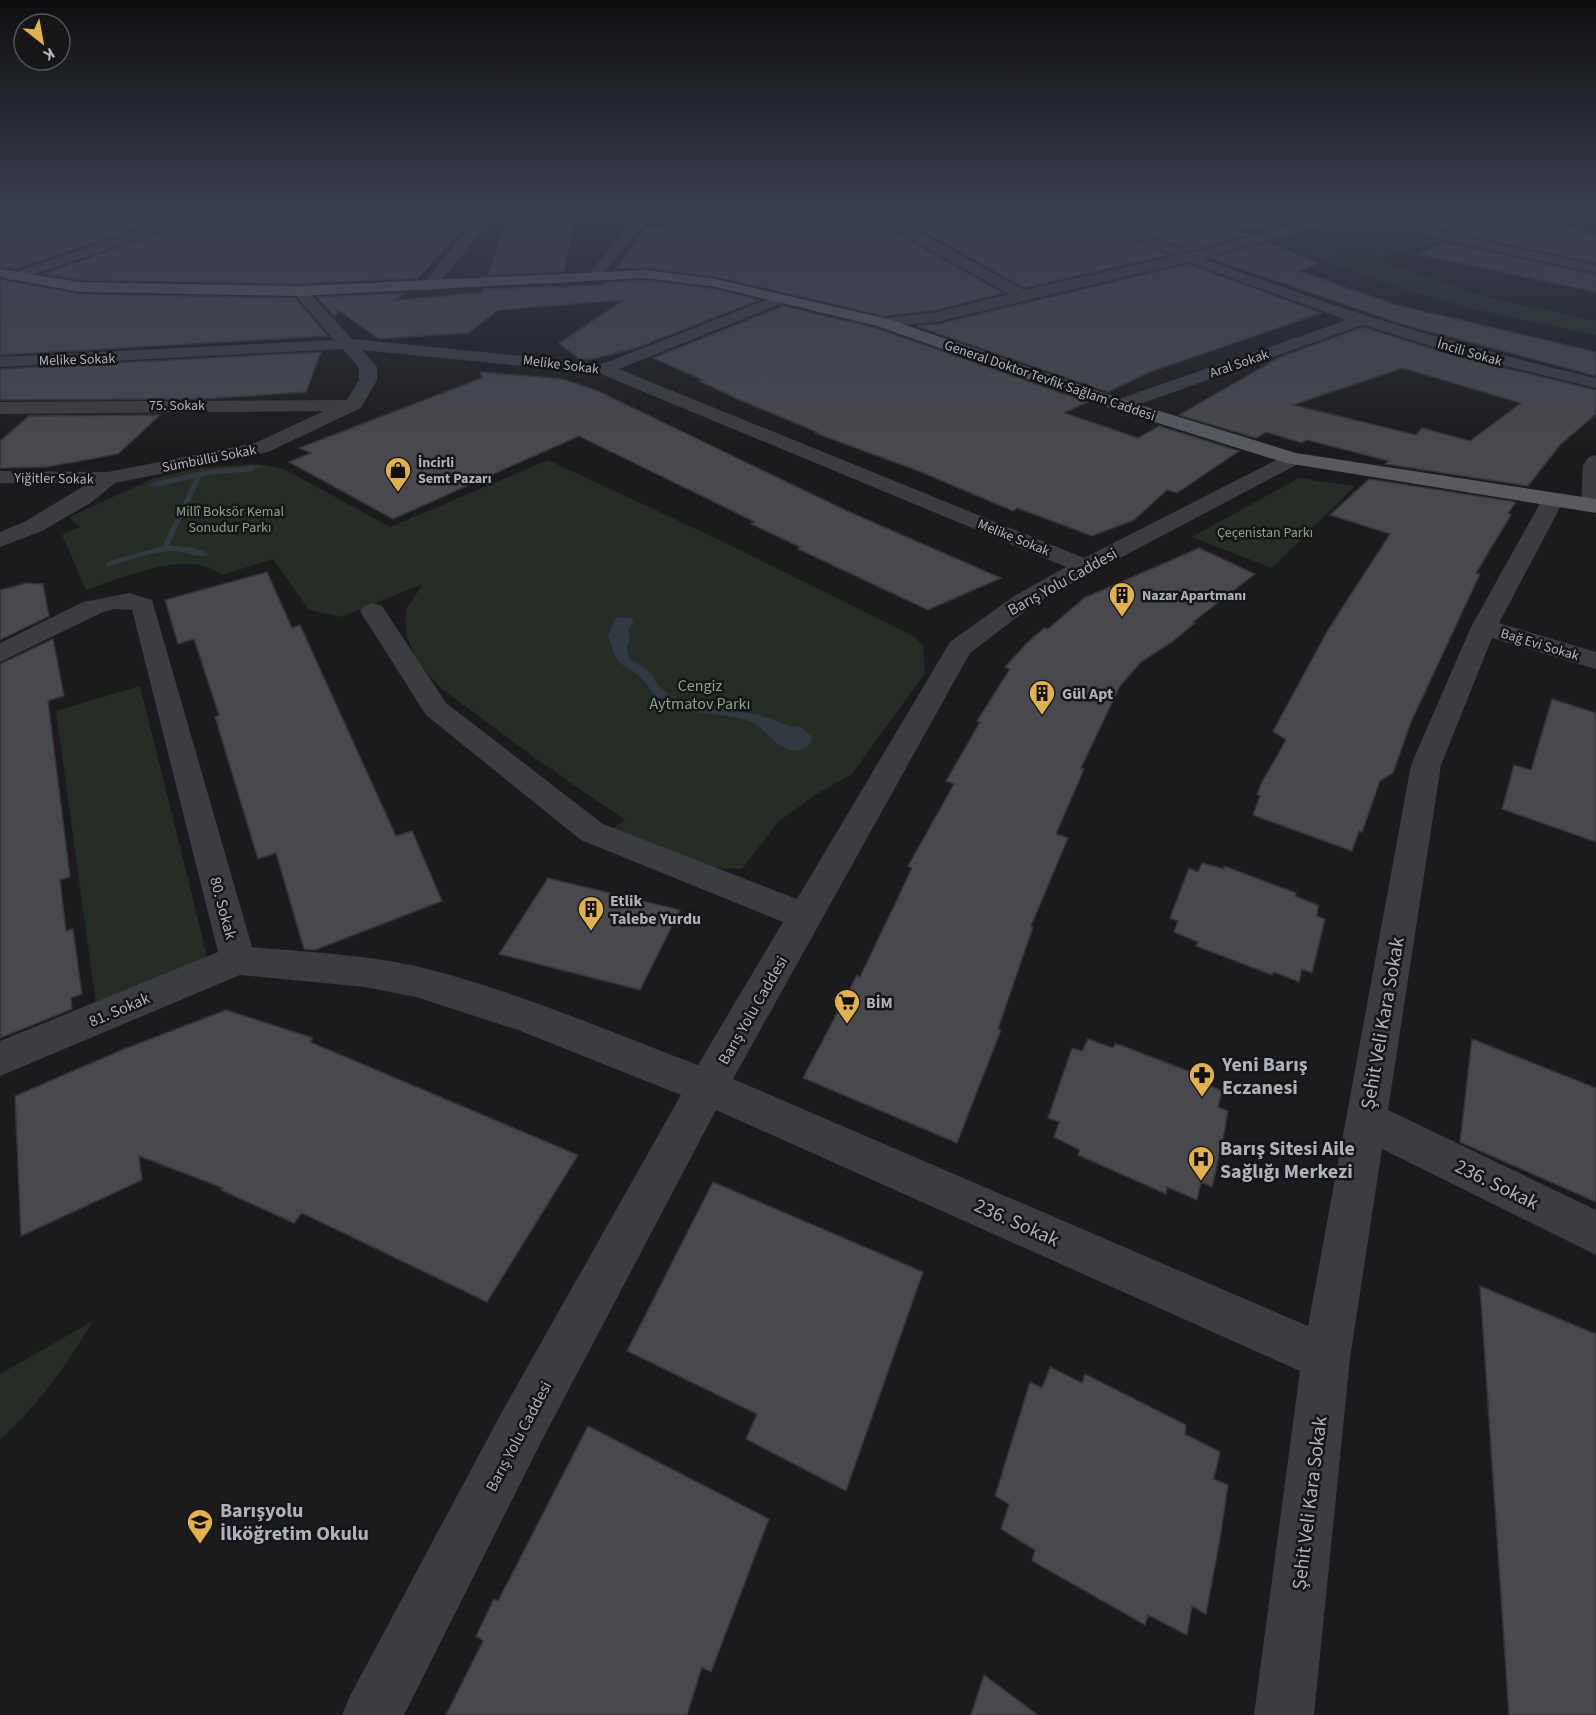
<svg xmlns="http://www.w3.org/2000/svg" width="1596" height="1715" font-family="'Source Sans 3',sans-serif">
	<rect width="100%" height="100%" fill="#1b1b1d"/>
	<path fill="#252d26" d="M1193 211H1236L1481 296 1596 321V335C1554 326 1512 318 1470 308 1376 284 1284 245 1193 211Z
		M1370 218 1446 241 1375 258 1300 233Z
		M548 460 726 543 913 636 923 645 925 673 852 774 815 795 778 822 742 869 711 868 609 831 625 820 542 763 442 689 429 675 417 660 407 638 405 622 406 609 423 584 341 617 309 610 273 559 222 575C187 548 125 577 86 590L62 535 80 527 69 517 152 479 197 468 260 464 284 469 390 527Z
		M1299 478 1355 486 1272 568 1192 537Z
		M140 686 208 960 96 1004 56 711Z
		M93 1321C66 1366 38 1405 0 1440V1374Z"/>
	<path fill="#323940" d="M259 465 253 471 208 475 161 486H149L154 482 208 470Z
		M166 545 194 548 210 554C197 560 188 551 173 551 151 551 129 561 107 567L106 563 112 560Z
		M618 617 631 618 634 621 628 630 630 635 627 649 629 658 651 673 658 685 673 698 684 702 760 715 789 726 801 727 812 737 810 744C783 765 772 730 749 721 722 711 689 717 664 702 653 696 650 687 642 679 635 671 622 667 617 659 612 652 612 644 608 637L614 620Z"/>
	<g fill="none" stroke-linecap="round" stroke-linejoin="round">
		<path fill="#323940" fill-rule="evenodd" d="M198 476 201 478 169 545 164 546 163 545 195 478Z"/>
	</g>
	<path fill="#48484d" stroke="#353539" stroke-width="1.5" fill-rule="evenodd" d="M0 211H161L172 217 15 269 0 267Z
		M936 211H1070L1168 255 1024 288 898 216Z
		M1095 211H1276L1277 224 1239 231 1248 235 1190 251Z
		M1382 211H1519L1596 236V263L1452 232Z
		M806 215V218L858 215 878 218 908 240 1003 293 937 310 884 316 716 277 646 268 616 269 645 230H662L670 217Z
		M204 219 331 218 329 220 472 219 418 278 300 284 79 280 43 274Z
		M574 219 564 272 488 275 507 220Z
		M1267 243 1319 263 1298 271 1397 305 1596 352V376L1398 323 1210 258Z
		M1446 243 1596 275V292L1418 254Z
		M1188 264 1321 313 1150 372 1108 392 916 326 938 324Z
		M0 279 79 294 295 298 328 336 0 355Z
		M646 280 716 289 759 300 634 349 587 360 579 359 559 343 624 300 498 310 466 335 467 333 379 339 338 310 335 317 317 297 404 293 396 300 481 293 483 289 604 285 606 282Z
		M783 306 876 328 1087 402 1064 413 1138 438 1159 426 1239 451 1177 493 1167 490 1134 520 1092 536 1017 508 1013 511 921 472 815 433 817 432 742 401 699 381 703 380 653 358Z
		M1363 327 1455 356 1596 390V414L1560 445 1528 486 1385 464 1389 461 1307 440 1302 443 1266 432 1256 438 1179 415 1280 357ZM1402 368 1521 403 1470 441 1422 428 1416 435 1293 405Z
		M321 352 306 392 203 399 0 400V369Z
		M480 372 563 379 598 391 845 510 1001 578 928 610 798 549 800 547 751 524 755 522 579 436 393 519 289 462 311 453 299 448 482 378Z
		M160 415 118 454 47 467 0 468V441L29 416Z
		M1369 479 1516 502 1508 513 1511 515 1476 573 1480 574 1411 722 1393 773 1380 781 1362 832 1359 831 1352 851 1253 815 1260 796 1257 794 1262 782 1286 740 1273 731 1328 630 1390 534 1330 515Z
		M1199 548 1255 574 1193 622 1195 623 1172 642 1141 662 1120 686 1081 768 1084 769 1056 834 1068 838 1031 926 1033 927 998 1029 1001 1030 957 1143 803 1078 857 975 860 977 912 868 908 866 954 784 946 781 980 722 977 721 1010 669 1005 667 1027 643 1044 628 1048 629 1084 598Z
		M267 572 292 628 300 625 396 836 412 831 442 901 315 950 304 949 276 853 258 859 215 717 219 715 194 639 178 644 165 600Z
		M27 583 43 584 49 616 0 640V590Z
		M53 639 64 696 48 701 70 877 60 880 66 931 73 929 82 994 71 998 72 1009 0 1038V664Z
		M1552 699 1596 713V842L1502 809 1514 765 1531 770Z
		M1202 863 1224 869V866L1296 893 1295 896 1318 905 1317 916 1325 919 1312 973 1302 969 1299 982 1274 972 1272 975 1196 946 1198 942 1174 932 1178 921 1170 918 1189 868 1198 872Z
		M548 878 680 910 640 990 499 954Z
		M226 1010 313 1038 310 1042 578 1155 487 1302 302 1213 294 1223 221 1190 223 1188 139 1156 142 1180 21 1236 15 1096 124 1049Z
		M1088 1039 1113 1048 1115 1043 1196 1074 1195 1080 1222 1091 1218 1107 1228 1111 1224 1134 1212 1187 1201 1182 1197 1200 1167 1187 1166 1194 1078 1155 1080 1150 1054 1137 1059 1122 1048 1118 1072 1048 1082 1051Z
		M1472 1039 1596 1088V1202L1460 1142Z
		M713 1182 923 1272 846 1491 746 1439 757 1414 627 1351Z
		M1480 1286 1596 1334V1715H1509Z
		M1050 1367 1082 1383 1085 1374 1186 1425 1185 1434 1220 1452 1214 1479 1228 1485 1220 1539 1206 1614 1192 1606 1187 1635 1148 1615 1145 1625 1032 1561 1035 1550 1001 1529 1009 1504 995 1496 1030 1382 1042 1388Z
		M588 1426 769 1519 711 1672 702 1667 687 1715H446L483 1641 476 1636 494 1599 498 1601Z
		M984 1675 1038 1715H971Z"/>
	<g fill="none" stroke-linecap="round" stroke-linejoin="round">
		<path fill="#3c3d41" fill-rule="evenodd" d="M163 211H493L489 222 434 289 429 291 421 286 479 215 204 217 18 280H8L6 277 8 274 184 216 169 215Z
			M642 211H655L599 279H589L587 276 589 273Z
			M872 211H886L919 232 1024 290 1175 256 1072 211H1089L1190 253 1348 211H1374L1451 234 1596 265V273L1448 241 1361 215 1203 258C1331 308 1462 347 1596 378V388L1456 354 1363 325 1120 411 1113 409 1111 405 1113 401 1347 320 1188 262 937 322 882 327 874 322 876 319 937 312 1009 294 909 238Z
			M300 286 305 288 352 339 602 364 778 295H788L791 298 788 301 619 369 1084 558 1286 455H1300L1303 459 1300 463 1063 588 1032 606 970 653 733 1079 1308 1326 1411 765 1471 627 1542 500 1545 495H1561L1564 500 1499 623 1596 652V669L1492 638 1441 765 1388 1110 1596 1210V1255L1382 1149 1350 1358 1314 1715H1254L1300 1371 716 1110 539 1446 404 1715H342L351 1694 503 1410 681 1095 518 1030 416 997 365 987 240 975 0 1076V1041L218 952 132 610 113 609 101 613 0 662V643L83 602 129 593 152 600 252 947C307 952 361 954 415 966 512 989 605 1030 698 1065L783 922 581 840 426 715 360 611 364 606 373 603 382 606 446 703 603 824 797 899 950 642 1014 596 1066 567 601 374 362 350 377 367V380L361 408 268 452 115 483 92 502 42 531 0 547V532L26 521 87 484 0 483V471L108 472 255 443 324 411 0 414V402L347 400 359 380V368L343 349 0 367V357L334 340 292 291Z
			M1596 455V512L1584 511 1581 506 1583 465 1589 457Z"/>
		<path fill="#585a60" fill-rule="evenodd" d="M0 269 79 282 300 286 646 270 716 279 888 319 1127 401 1296 453 1596 499V513L1286 463 1113 409 877 326 716 287 646 278 300 296 79 292 0 277Z"/>
	</g>
	<linearGradient id="sky" x2="0" y2="1"><stop stop-color="#0f0f10"/><stop offset="0.47" stop-color="#393f4c"/><stop offset="1" stop-color="#393f4c" stop-opacity="0"/></linearGradient>
	<rect width="1596" height="451" fill="url(#sky)"/>
	<defs>
		<g id="shop-pin" transform="scale(1.35)"><path d="M0 17L-7.5 6A9.5 9.5 0 1 1 7.5 6Z" fill="#e1b14f" stroke="#161618"/><path d="M-5-2.5h2.3a2.7 3.5 0 0 1 5.4 0H5L5.5 6h-11ZM-1.5-2.5h3a1.5 2.3 0 0 0-3 0Z" fill="#111"/></g>
		<g id="building-pin" transform="scale(1.35)"><path d="M0 17L-7.5 6A9.5 9.5 0 1 1 7.5 6Z" fill="#e1b14f" stroke="#161618"/><path d="M-4-6H4V6H1V3H-1V6H-4ZM-2.5-4.3h1.7v1.8h-1.7ZM.8-4.3h1.7v1.8H.8ZM-2.5-1h1.7V.8h-1.7ZM.8-1h1.7V.8H.8Z" fill="#111"/></g>
		<g id="supermarket-pin" transform="scale(1.35)"><path d="M0 17L-7.5 6A9.5 9.5 0 1 1 7.5 6Z" fill="#e1b14f" stroke="#161618"/><path d="M-6-5.5h2.5l.6 2H6L4.5 2H-2.5L-4.4-4H-6ZM-1.5 3.2a1.3 1.3 0 1 0 .1 0ZM3 3.2a1.3 1.3 0 1 0 .1 0Z" fill="#111"/></g>
		<g id="pharmacy-pin" transform="scale(1.35)"><path d="M0 17L-7.5 6A9.5 9.5 0 1 1 7.5 6Z" fill="#e1b14f" stroke="#161618"/><path d="M-2-6h4v4h4v4h-4v4h-4v-4h-4v-4h4Z" fill="#111"/></g>
		<g id="hospital-pin" transform="scale(1.35)"><path d="M0 17L-7.5 6A9.5 9.5 0 1 1 7.5 6Z" fill="#e1b14f" stroke="#161618"/><path d="M-5-5h3v3.5h4V-5h3V5h-3V1.5h-4V5h-3Z" fill="#111"/></g>
		<g id="school-pin" transform="scale(1.35)"><path d="M0 17L-7.5 6A9.5 9.5 0 1 1 7.5 6Z" fill="#e1b14f" stroke="#161618"/><path d="M0-5L7-2L0 1L-7-2ZM-4 1L0 2.5L4 1V4Q0 6-4 4Z" fill="#111"/></g>
	</defs>
	<g fill-rule="evenodd">
		<use href="#shop-pin" x="398" y="470"/>
		<use href="#building-pin" x="1122" y="595"/>
		<use href="#building-pin" x="1042" y="693"/>
		<use href="#building-pin" x="591" y="909"/>
		<use href="#supermarket-pin" x="847" y="1002"/>
		<use href="#pharmacy-pin" x="1202" y="1075"/>
		<use href="#hospital-pin" x="1201" y="1159"/>
		<use href="#school-pin" x="200" y="1522"/>
	</g>
	<g text-anchor="middle" stroke-width="5" stroke-linejoin="round" paint-order="stroke">
		<g font-size="14" fill="#afb2bb" stroke="#161618">
			<text transform="translate(1470 352) rotate(16)" y="5">İncili Sokak</text>
			<text transform="translate(77 359) rotate(-2)" y="5">Melike Sokak</text>
			<text transform="translate(1239 363) rotate(-19)" y="5">Aral Sokak</text>
			<text transform="translate(561 364) rotate(7)" y="5">Melike Sokak</text>
			<text transform="translate(1050 380) rotate(19)" y="5">General Doktor Tevfik Sağlam Caddesi</text>
			<text x="177" y="410">75. Sokak</text>
			<text transform="translate(209 458) rotate(-11)" y="5">Sümbüllü Sokak</text>
			<text transform="translate(54 478) rotate(1)" y="5">Yiğitler Sokak</text>
			<text transform="translate(1014 537) rotate(22)" y="5">Melike Sokak</text>
			<text transform="translate(1540 644) rotate(17)" y="5">Bağ Evi Sokak</text>
		</g>
		<g font-size="14" font-weight="bold" fill="#afb2bb" stroke="#161618" text-anchor="start">
			<text x="418" y="467">İncirli<tspan x="418" dy="16">Semt Pazarı</tspan></text>
			<text x="1142" y="600">Nazar Apartmanı</text>
		</g>
		<g font-size="14" fill="#88a48a" stroke="#161618">
			<text x="230" y="516">Millî Boksör Kemal<tspan x="230" dy="16">Sonudur Parkı</tspan></text>
			<text x="1265" y="537">Çeçenistan Parkı</text>
		</g>
		<g font-size="16" fill="#afb2bb" stroke="#161618">
			<text transform="translate(1062 581) rotate(-29)" y="6">Barış Yolu Caddesi</text>
			<text transform="translate(224 908) rotate(75)" y="6">80. Sokak</text>
			<text transform="translate(119 1009) rotate(-23)" y="6">81. Sokak</text>
			<text transform="translate(752 1010) rotate(-60)" y="6">Barış Yolu Caddesi</text>
			<text transform="translate(518 1436) rotate(-62)" y="6">Barış Yolu Caddesi</text>
		</g>
		<g font-size="16" fill="#88a48a" stroke="#161618">
			<text x="700" y="691">Cengiz<tspan x="700" dy="18">Aytmatov Parkı</tspan></text>
		</g>
		<g font-size="16" font-weight="bold" fill="#afb2bb" stroke="#161618" text-anchor="start">
			<text x="1062" y="699">Gül Apt</text>
			<text x="610" y="906">Etlik<tspan x="610" dy="18">Talebe Yurdu</tspan></text>
			<text x="866" y="1008">BİM</text>
		</g>
		<g font-size="20" fill="#afb2bb" stroke="#161618">
			<text transform="translate(1382 1023) rotate(-80)" y="7">Şehit Veli Kara Sokak</text>
			<text transform="translate(1497 1184) rotate(26)" y="7">236. Sokak</text>
			<text transform="translate(1017 1222) rotate(24)" y="7">236. Sokak</text>
			<text transform="translate(1309 1503) rotate(-83)" y="7">Şehit Veli Kara Sokak</text>
		</g>
		<g font-size="20" font-weight="bold" fill="#afb2bb" stroke="#161618" text-anchor="start">
			<text x="1222" y="1071">Yeni Barış<tspan x="1222" dy="23">Eczanesi</tspan></text>
			<text x="1220" y="1155">Barış Sitesi Aile<tspan x="1220" dy="23">Sağlığı Merkezi</tspan></text>
			<text x="220" y="1517">Barışyolu<tspan x="220" dy="23">İlköğretim Okulu</tspan></text>
		</g>
	</g>
	<g transform="translate(42 42) rotate(149)"><circle r="28" fill="#161618" stroke="#535459" stroke-width="1.5"/>
	<path d="M0-4.5L10 22L0 15L-10 22Z" fill="#e1b14f"/>
	<text y="-9" font-size="16" font-weight="bold" text-anchor="middle" fill="#afb2bb">K</text>
	</g>
</svg>
